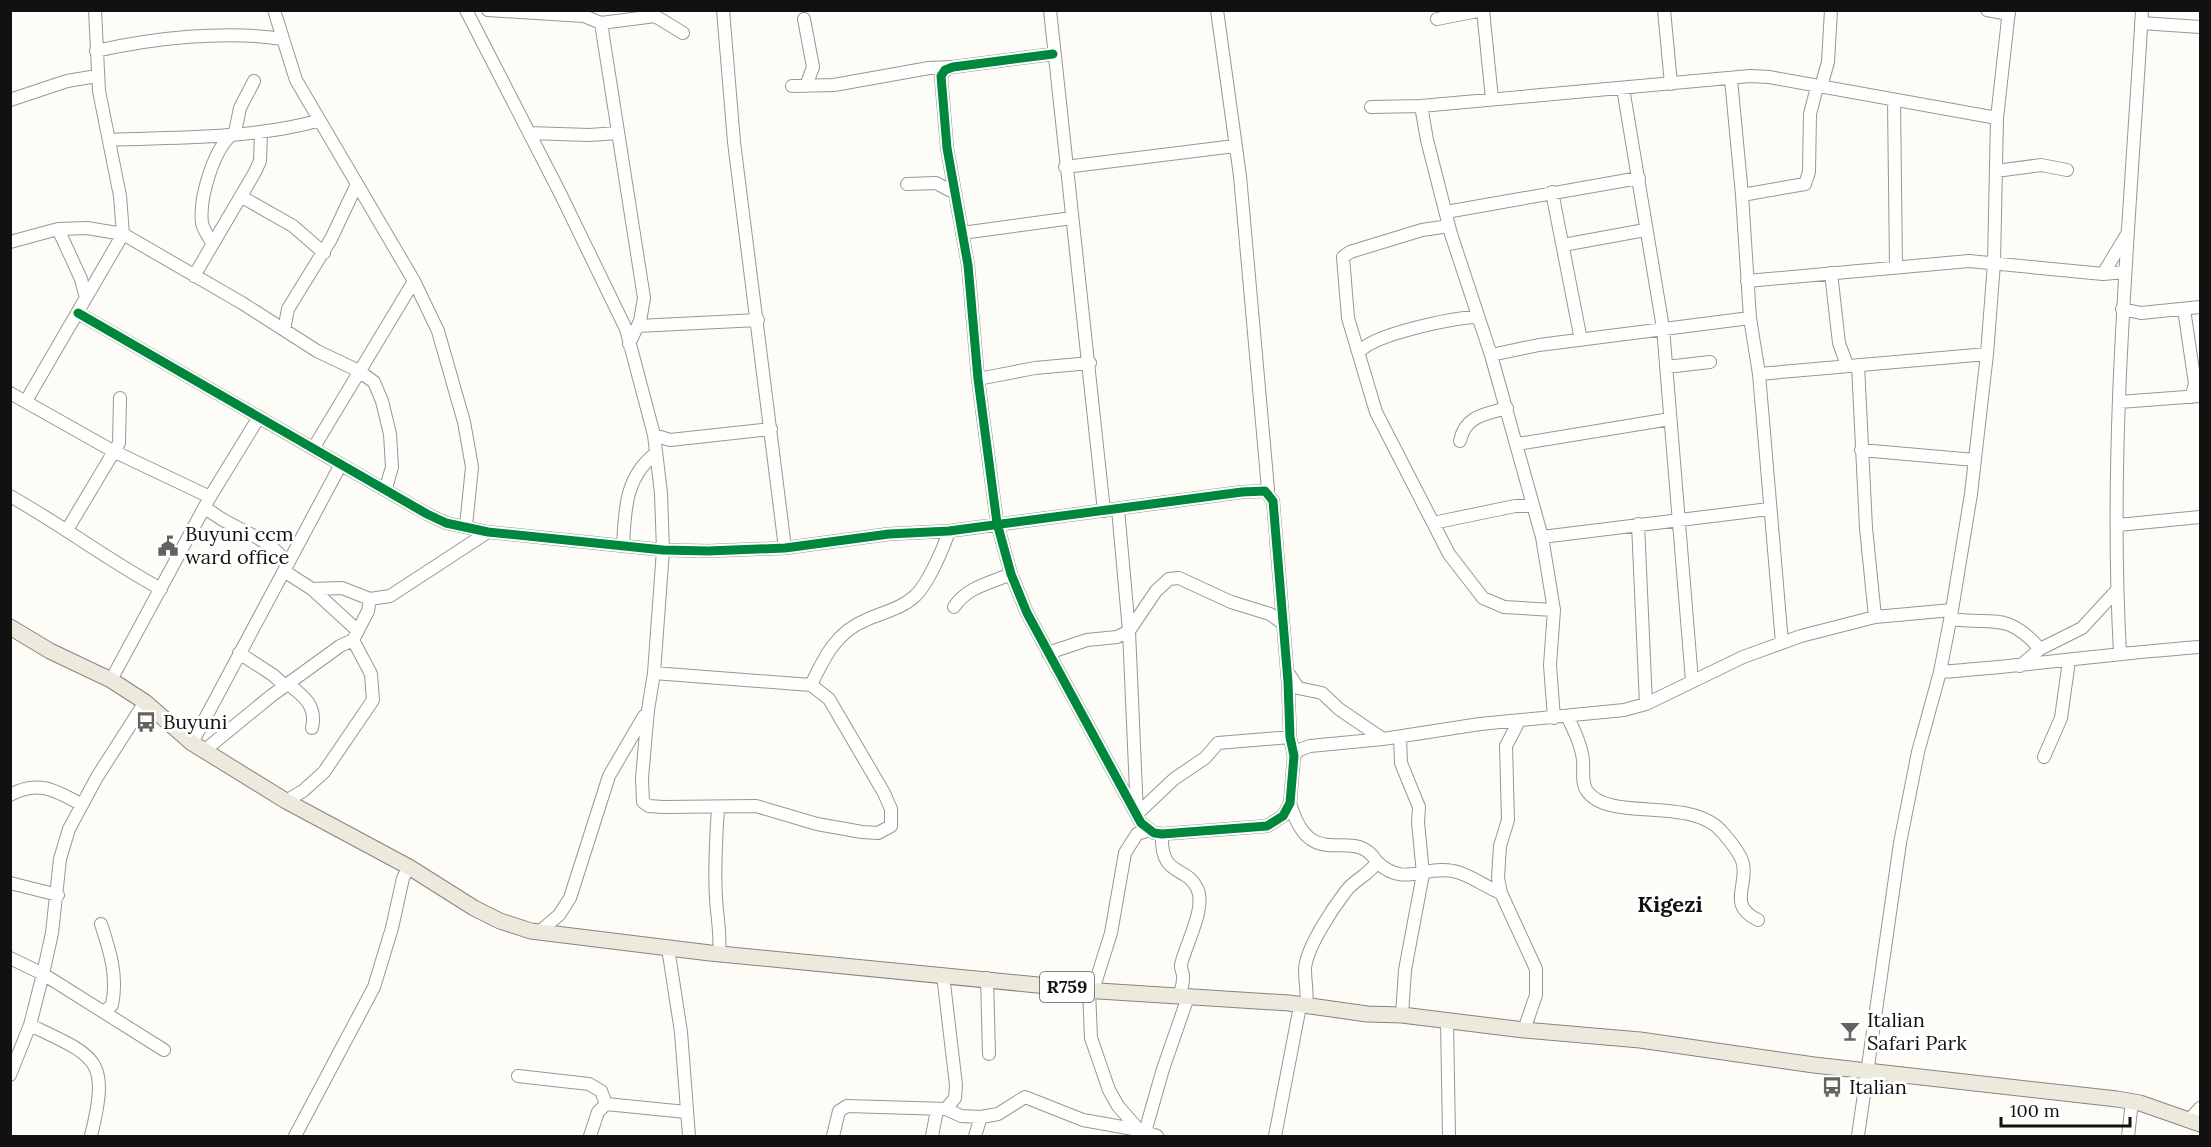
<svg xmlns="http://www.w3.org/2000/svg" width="2211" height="1147" font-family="Lora,serif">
	<rect width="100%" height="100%" fill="#fdfcf7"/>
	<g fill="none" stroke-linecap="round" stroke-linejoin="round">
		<g stroke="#979795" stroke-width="14">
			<path id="minor" d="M274 10 296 80 414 281 438 331 464 422 472 467 466 526
				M466 10 560 193 626 329 654 435 661 493 663 550 654 673 648 710 642 778 643 802 649 806 663 807 756 806 817 824 862 832 878 833 891 826V809L884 793 829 699 811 685 654 673
				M488 10 584 16 601 23 644 298 640 321 629 344
				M723 10 734 142 785 548
				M1050 10 1104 511
				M1217 10 1240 176 1267 478 1268 489 1265 491
				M1483 10 1492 99
				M1664 10 1671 84
				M1987 10 2009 14
				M804 19 813 67 806 86
				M1437 19 1483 10
				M601 23 655 16 683 33
				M2141 23 2200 27
				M96 51C153 38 225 30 282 39
				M1731 79 1742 195 1750 318 1759 374 1782 643
				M792 86 834 85 929 68 951 67
				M1821 87 1828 62 1831 10
				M1623 88 1663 328 1692 681
				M10 100 67 81 97 76
				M1894 100 1896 267
				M1421 106 1427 140 1451 234 1491 355 1542 537 1554 610 1550 665 1554 718
				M1371 107 1421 106 1750 76 1769 77 1997 118
				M529 133 589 135 618 133
				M110 140C177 137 252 139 317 121
				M1065 167 1235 146
				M1996 171 2041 165 2067 170
				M907 184 936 183 955 193
				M1552 192 1581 340
				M1742 195 1805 184 1809 172 1810 114 1817 87
				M242 197 293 226 324 253
				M1446 212 1639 178
				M1449 226 1422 230 1350 252 1343 257 1348 318 1376 412 1449 554 1483 598 1504 607 1554 610
				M58 229 81 279 86 298
				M962 233 1072 218
				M10 242 58 229 87 228 123 234 242 303 317 351 359 371 374 382 382 401 390 434 392 467 386 488
				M213 244C209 238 204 231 202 223 199 198 214 146 235 132L240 108 254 81
				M1563 245 1645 230
				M1831 273 1839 343 1847 365
				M2103 274 2127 234
				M194 276 255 172 260 161 261 134
				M1747 281 1969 261 2103 274 2125 272
				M2122 309 2141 313 2200 307
				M2184 309 2195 384 2191 397
				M78 313 427 514 446 523 488 532 663 550 708 551 785 548 889 534 949 531 1242 492 1265 491 1273 501 1288 682 1290 737 1294 756 1290 803 1283 816 1267 826 1162 834 1154 833 1141 823 1027 613 1011 574 997 523 978 379 968 265 947 148 941 76 945 70 953 67 1053 54
				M638 326 758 320
				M284 330 288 309 331 239 356 186
				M1359 352C1374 334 1452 318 1477 317
				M1491 355 1539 345 1750 318
				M1858 365 1866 528 1875 617
				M1666 367 1710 362
				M1759 374 1987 354
				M978 379 1035 368 1090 363
				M10 393 113 451 210 497
				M26 401 123 234 120 196 99 91 95 10
				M2119 402 2199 396
				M654 435 670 440 771 429
				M1460 441C1465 416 1485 414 1507 408
				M1518 444 1670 419
				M314 447 414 281
				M1861 450 1975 460
				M10 496C62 525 109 561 161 589
				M205 507C230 530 268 534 287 564
				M1118 509 1129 631 1137 814
				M1433 523 1515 506H1532
				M1638 524 1646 704
				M2118 525 2200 517
				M67 530 119 443 120 398
				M1542 537 1769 509
				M623 546C625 509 625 477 656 453
				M284 571 312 589 342 588 370 599 390 596 488 532
				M312 589 358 631
				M954 607C967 587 990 583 1011 574
				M1951 619C1993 625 2007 611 2040 649
				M239 653 273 675 285 686
				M1048 653 1087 640 1117 637 1129 631 1156 591 1169 579 1179 578 1231 602 1270 614 1281 622
				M2120 653C2108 438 2130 224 2142 10
				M2020 666 2040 649 2082 628 2117 590
				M1940 672C2027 666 2113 653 2200 647
				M1289 674 1298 688 1322 693 1339 709 1383 739
				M111 680 210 497 259 417
				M288 684C304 696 317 706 312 728
				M811 685C824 658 836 632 866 620 883 612 901 609 915 596 928 584 944 547 949 531
				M1567 716C1574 730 1581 744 1583 760 1584 769 1581 783 1587 791 1609 823 1693 795 1723 833 1730 841 1741 854 1743 864 1748 887 1727 905 1758 920
				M1519 721 1506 746 1508 820 1500 846 1498 878 1501 893 1536 969V995L1524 1030
				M1400 737 1401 763 1419 807 1418 822 1423 874 1405 970 1402 1015
				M192 743 340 466
				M205 750 271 696 340 646 353 640 368 611 370 599
				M1294 756 1299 750 1310 746 1383 739 1480 724 1624 710 1646 704 1743 657 1801 636 1875 617 1952 610
				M2044 757 2061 718 2069 661
				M10 795C38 779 57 791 82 805
				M286 801 303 791 324 772 373 700 371 674 353 640
				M1290 803C1311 877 1353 822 1377 862 1369 875 1355 879 1346 891 1333 908 1306 948 1305 969 1305 982 1308 994 1306 1007
				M718 808C716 838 714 868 716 898 717 917 721 934 719 954
				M1137 814 1174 779 1205 758 1218 743 1290 737
				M1162 834C1160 878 1186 865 1197 888 1207 908 1185 945 1181 965 1180 969 1184 973 1183 978 1183 984 1181 991 1179 996
				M1377 862C1405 888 1423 865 1453 871 1470 874 1485 887 1501 893
				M10 883 58 895
				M101 924C110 951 118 976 112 1005L104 1012
				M539 932 559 915 570 898 609 776 644 716
				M668 948 681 1032 689 1136
				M10 958 43 974 164 1050
				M943 975 956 1085 955 1098 946 1109
				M987 978 989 1054
				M1089 990 1091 1038 1109 1090 1118 1106 1139 1130 1157 1136
				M1093 990 1111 933 1125 853 1137 834 1149 830
				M1447 1020 1449 1136
				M30 1025C97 1057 110 1058 91 1136
				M10 1075 30 1025 43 974 52 933 60 859 69 829 97 777 145 702
				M518 1076 589 1084 601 1091 606 1104
				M2190 1119 2200 1108
				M1145 1132 1163 1069 1188 997
				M295 1136 374 987 392 928 403 878 409 867
				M590 1136 598 1112 606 1104 686 1112
				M833 1136 839 1111 847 1106 946 1109 961 1116 981 1117 998 1114 1025 1097 1083 1120 1139 1130 1138 1136
				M932 1136 937 1110
				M975 1136 981 1117
				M1275 1136 1300 1006
				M1858 1136 1900 843 1918 752 1940 672 1952 610 1971 494 1987 354 1994 263 1997 118 2009 10
				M2128 1136 2132 1102"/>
		</g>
		<g stroke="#858482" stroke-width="17">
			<path id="major" d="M10 627 50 651 111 680 145 702 192 743 286 801 409 867 474 908 500 921 531 931 710 953 1099 991 1289 1003 1367 1014 1402 1015 1524 1030 1640 1040 1814 1065 2117 1099 2140 1103 2200 1124"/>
		</g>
		<use href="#minor" stroke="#fffffe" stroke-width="12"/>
		<use href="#major" stroke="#ede9dc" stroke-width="15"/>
		<g stroke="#fff" stroke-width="13">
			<path id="cycleway" d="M78 313 427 514 446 523 488 532 663 550 708 551 785 548 889 534 949 531 1242 492 1265 491 1273 501 1288 682 1290 737 1294 756 1290 803 1283 816 1267 826 1162 834 1154 833 1141 823 1027 613 1011 574 997 523 978 379 968 265 947 148 941 76 945 70 953 67 1053 54"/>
		</g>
		<use href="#cycleway" stroke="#00873e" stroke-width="9"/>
	</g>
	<defs>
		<g id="civic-bare" transform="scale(1.62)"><path d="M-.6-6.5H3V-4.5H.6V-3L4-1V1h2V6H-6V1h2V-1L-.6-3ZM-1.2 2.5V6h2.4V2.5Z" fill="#646362" stroke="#fff" stroke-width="2.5" paint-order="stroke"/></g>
		<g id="bus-bare" transform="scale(1.62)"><path d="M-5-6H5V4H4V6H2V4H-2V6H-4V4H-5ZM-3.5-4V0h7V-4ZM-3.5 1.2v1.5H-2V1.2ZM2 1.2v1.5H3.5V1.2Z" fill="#646362" stroke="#fff" stroke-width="2.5" paint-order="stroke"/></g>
		<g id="bar-bare" transform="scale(1.62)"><path d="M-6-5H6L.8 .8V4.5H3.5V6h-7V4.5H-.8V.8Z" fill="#646362" stroke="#fff" stroke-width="2.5" paint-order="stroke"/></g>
	</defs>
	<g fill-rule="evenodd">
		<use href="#civic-bare" x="168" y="546"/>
		<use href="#bus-bare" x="146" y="722"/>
		<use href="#bar-bare" x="1850" y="1031"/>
		<use href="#bus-bare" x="1832" y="1087"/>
	</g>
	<g text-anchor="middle" stroke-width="6" stroke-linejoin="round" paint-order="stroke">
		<rect fill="#fff" stroke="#585858" stroke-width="1.5" x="1040" y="972" width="54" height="30" rx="4.5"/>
		<g font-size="18" font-weight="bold" fill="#111">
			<text x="1067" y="993">R759</text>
		</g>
		<g font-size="20" fill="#111" stroke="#fff" text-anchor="start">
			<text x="185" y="541">Buyuni ccm<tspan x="185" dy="23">ward office</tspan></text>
			<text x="163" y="729">Buyuni</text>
			<text x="1867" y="1027">Italian<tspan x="1867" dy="23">Safari Park</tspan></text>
			<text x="1849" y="1094">Italian</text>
		</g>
		<g font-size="22" font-weight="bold" fill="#111" stroke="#fff">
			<text x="1670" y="912">Kigezi</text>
		</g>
	</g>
	<rect width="2211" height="1147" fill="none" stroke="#111111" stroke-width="24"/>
	<path d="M2001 1117v9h129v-9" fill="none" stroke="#111111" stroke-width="3"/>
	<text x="2010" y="1117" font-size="18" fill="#111111" stroke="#ffffff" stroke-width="4.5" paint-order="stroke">100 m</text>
</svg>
